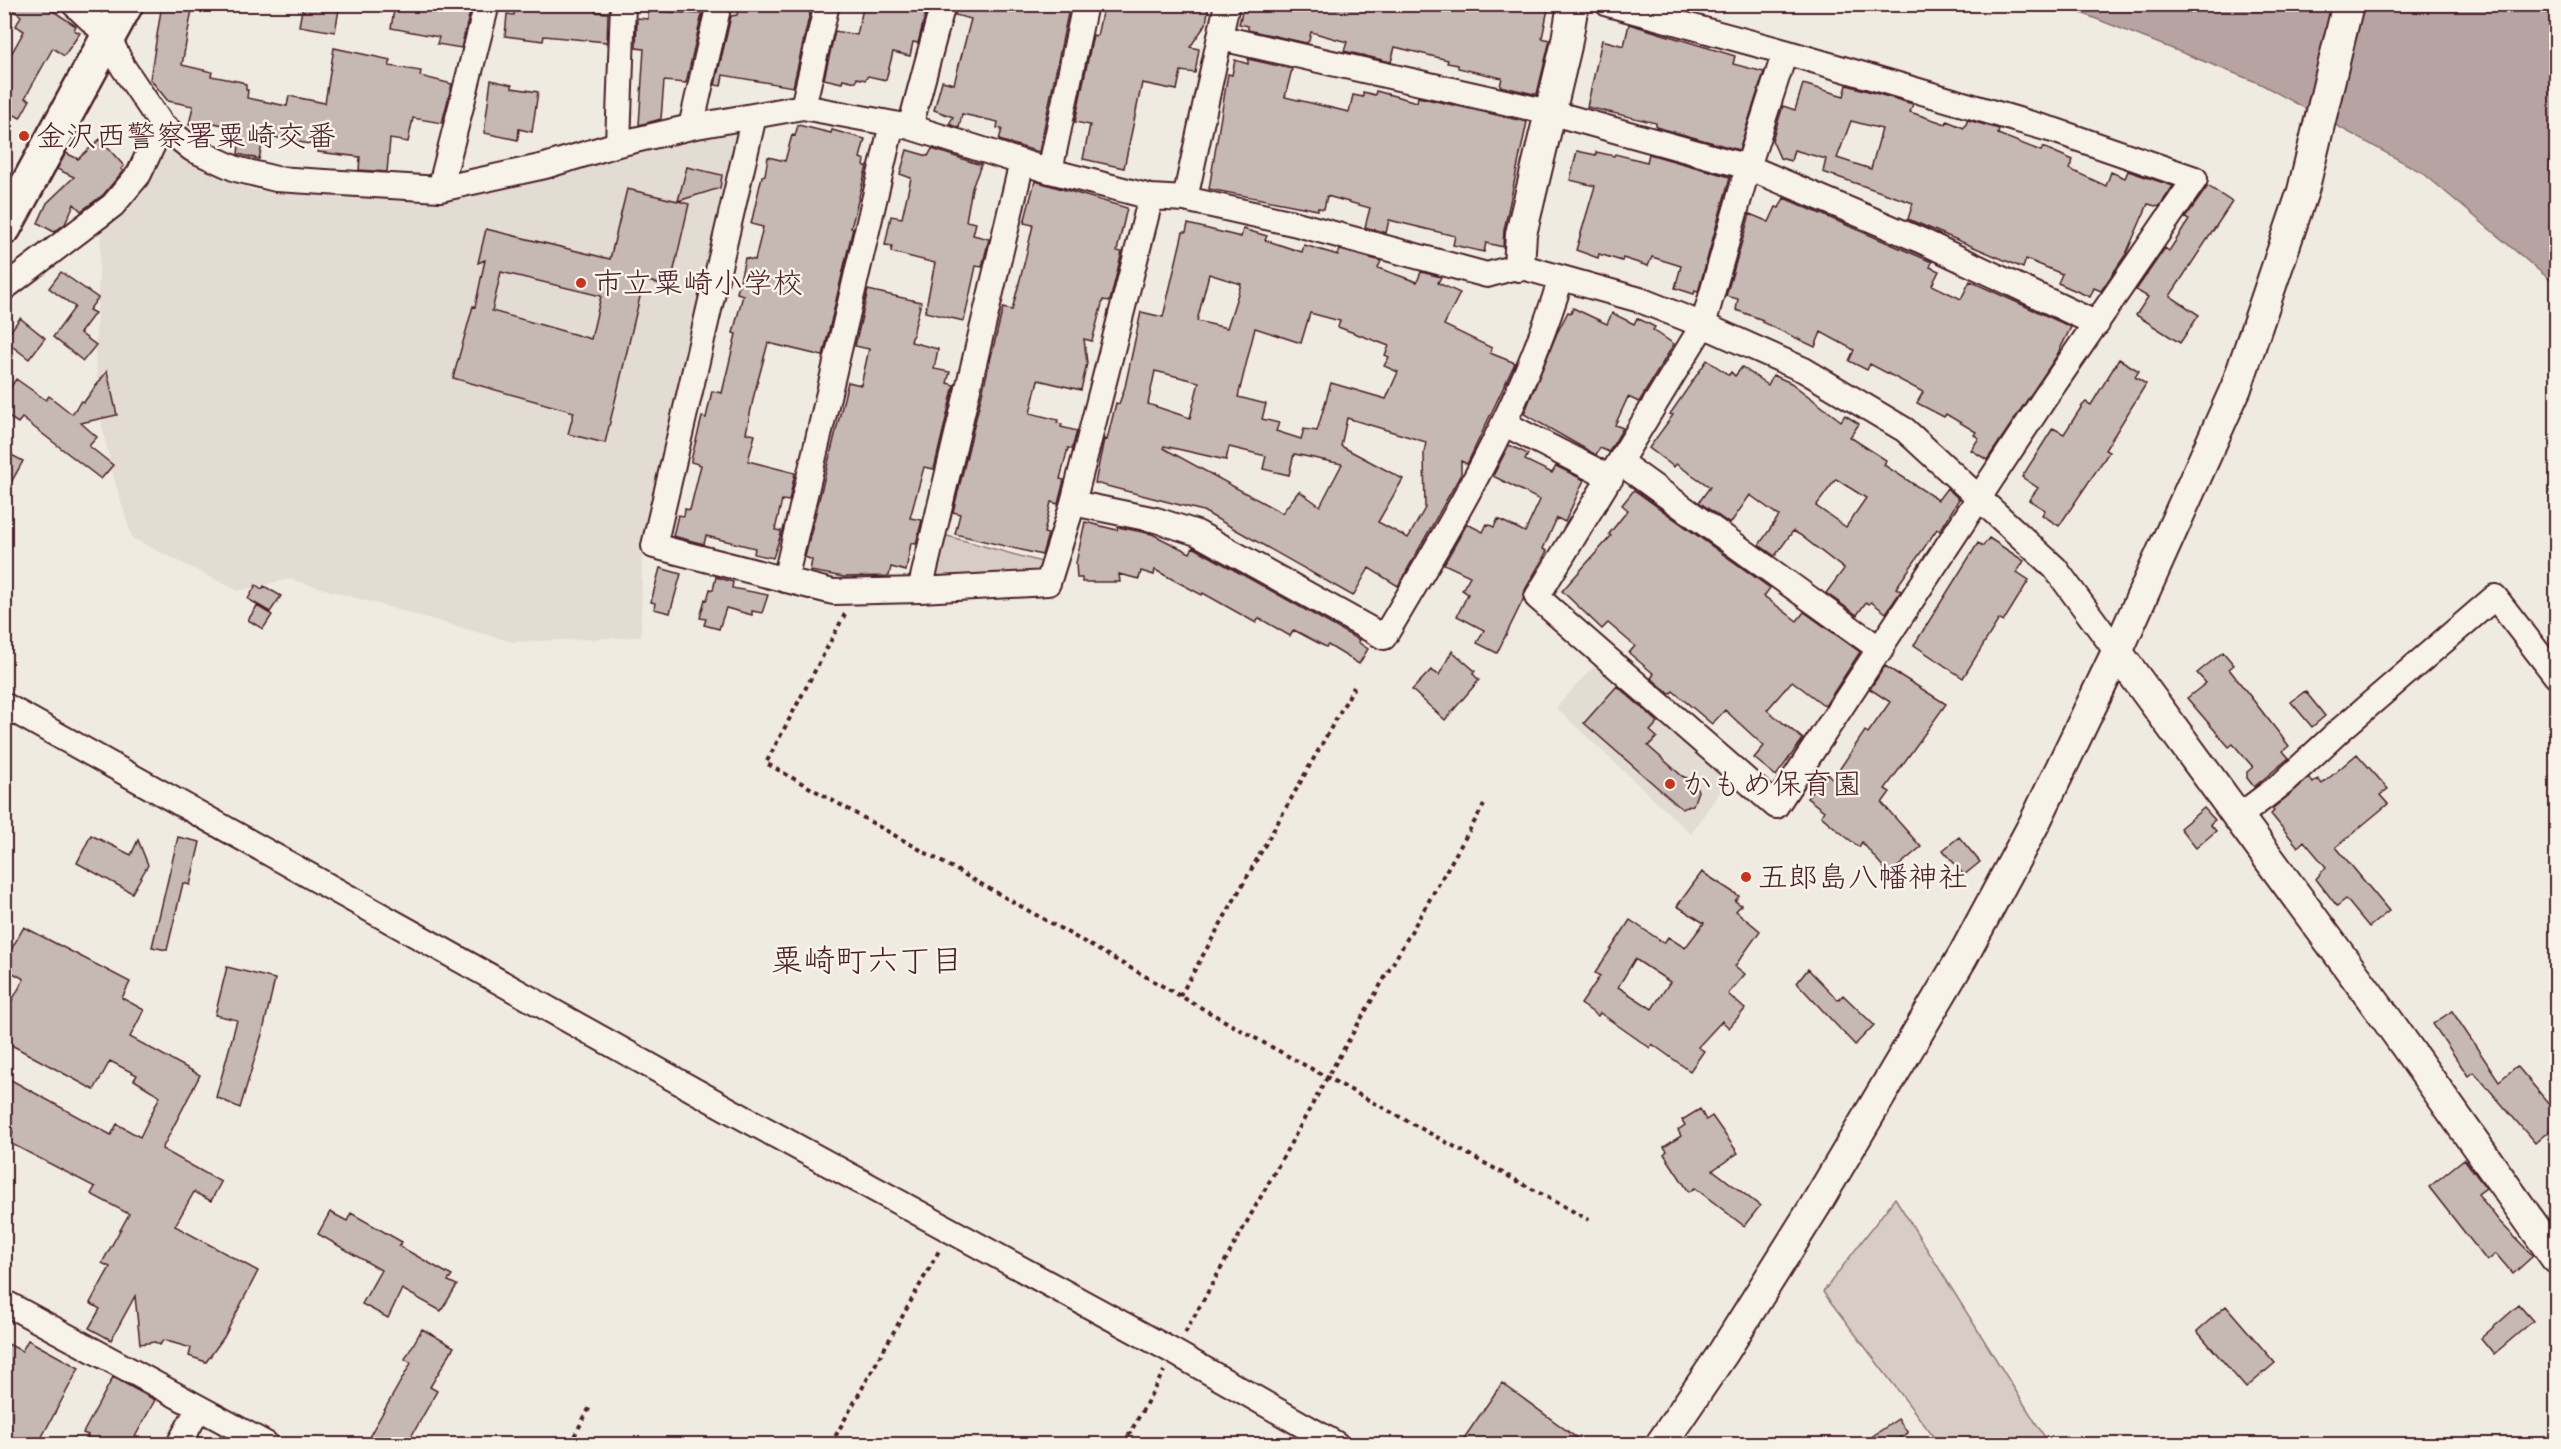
<svg xmlns="http://www.w3.org/2000/svg" width="2561" height="1449" font-family="Caveat,'Klee One',sans-serif">
	<rect width="100%" height="100%" fill="#f0ebe0"/>
	<filter id="ink" filterUnits="userSpaceOnUse"><feTurbulence type="fractalNoise" baseFrequency=".0167" numOctaves="2"/><feDisplacementMap in="SourceGraphic" scale="12" xChannelSelector="R" yChannelSelector="G"/><feConvolveMatrix kernelMatrix="1 2 1 2 8 2 1 2 1" color-interpolation-filters="sRGB"/></filter>
	<g filter="url(#ink)">
		<path fill="#e3dcd2" d="M744 130 642 557 641 637 512 642 289 579 238 591 132 538 113 475 102 426 95 354 101 233 146 185 167 146 253 190 427 200 448 197Z
			M1598 661 1727 781 1691 834 1556 708Z"/>
		<path fill="#d8cdc6" stroke="#917678" stroke-width="1.5" d="M940 534 1045 563 1037 577 941 579 933 572Z
			M1895 1198 2049 1444H1939L1823 1292Z"/>
		<path fill="#b7a4a2" stroke="#8b6f72" stroke-width="1.5" d="M2061 5H2556V285L2423 173 2259 83Z"/>
		<path fill="#c6b8b3" stroke="#4a1f2b" stroke-width="1.5" fill-rule="evenodd" d="M4 4H57L53 11 76 26 74 30 80 33 64 56 53 48 25 98 30 100 20 118 4 109V67L24 31 16 26 21 16Z
			M162 4H193L182 65 212 72 211 76 242 82 246 85V90H248L247 98 287 106 289 96 325 103 334 48 391 60 389 66 421 71 420 76 452 84 442 123 413 118 408 142 390 139 387 172 359 170 360 157 318 152 319 146 264 135 259 159 238 154 241 129 209 122 207 129 189 125 193 106 168 101 150 79Z
			M303 4H340L335 32 299 26Z
			M395 4H472L461 48 437 44 439 37 391 28Z
			M516 4 596 7 595 12 608 13 607 45 606 42 544 36 543 41 505 36 507 14 514 15Z
			M739 4H762L781 9 782 4H812L793 87 723 75 721 86 715 85 731 16 737 15Z
			M864 4H928L918 43 913 42 910 56 893 52 886 80 868 76 865 80 857 78 856 82 843 79 842 83 824 79 835 31 857 35Z
			M957 4H1070L1039 152 999 140 1002 129 997 128 998 122 962 114 959 128 949 124 953 117 934 110 942 81 954 84 971 19 955 15Z
			M1104 4H1209L1206 24 1190 47 1199 49 1195 73 1181 71 1177 90 1142 83 1124 168 1083 159 1090 125 1075 122 1093 35 1097 36Z
			M1244 4H1255L1280 10 1281 4H1549L1542 38 1550 40 1537 94H1534L1500 86 1502 78 1458 68V65L1447 63 1448 60 1395 47 1391 62 1344 51 1347 42 1311 32 1309 41 1306 43 1248 30V26L1239 24Z
			M648 11 702 14 686 83 664 81 661 119 639 125 644 49 636 48 637 18 648 19Z
			M1629 24 1735 56 1733 64 1764 72 1739 150 1656 127V123L1587 107 1602 40 1624 46Z
			M1248 59 1292 69 1285 97 1349 112 1353 95 1363 97V92L1375 95 1376 91 1417 102 1418 97 1527 122 1504 230 1503 247 1486 243 1484 252 1453 245 1455 236 1389 220 1386 233 1365 227 1370 208 1327 196 1324 209 1318 208V210L1209 189 1228 74 1232 75 1235 60 1248 64Z
			M491 80 512 85V88L538 92 532 132 519 129 518 140 484 133Z
			M1803 84 1844 96 1847 85 1913 104 1910 112 1946 124 1947 121 1964 128 1968 120 1999 129 1998 134 2041 151 2043 147 2073 160 2069 169 2106 186 2111 172 2125 178 2128 171 2173 186 2159 207 2148 204 2126 254 2101 291 2094 288 2090 297 2058 283 2062 274 2026 259 2023 268 1908 219 1913 203 1823 172 1826 159 1794 150 1791 161 1780 158 1772 140 1783 106 1795 110ZM1851 121 1882 129 1871 169 1837 158Z
			M798 125 831 133 832 130 865 139 860 158 865 160 864 166H867L851 228H853L823 356 768 343 754 395 746 433 755 435 748 461 795 473 789 501 782 500 775 530 781 531V534L773 558 754 554 755 548 706 536 704 544 673 536 678 515 684 516 685 509 690 510 701 465 691 462V460L702 417 706 418 712 391 722 393 736 334 733 333 743 295 737 293 745 258 755 260 763 227 751 224 762 176 765 175 768 157 785 161 792 135 795 136Z
			M100 139 124 166 121 169 123 171 103 195 81 211 74 204 65 224 54 232 38 223 47 203 74 177 57 169 66 153 78 159Z
			M932 149 981 165 972 188 966 221 976 223 973 235 989 239 982 267 976 266 964 321 925 312 935 263 891 252 892 246 885 245 891 216 902 218 911 178 900 174 907 150 928 156Z
			M1577 151 1596 155V152L1614 156 1615 154 1647 162 1649 154 1730 177 1698 292 1695 291 1694 294 1675 288 1681 266 1652 257 1648 266 1623 258 1622 261 1599 254 1598 258 1576 250 1595 186 1570 180Z
			M687 167 722 175 720 188 678 201 689 204 670 287 644 280 605 443 568 434 574 412 453 378 473 306 475 307 485 260 478 263 486 229 610 259 627 189 678 201ZM501 272 601 296 591 339 492 311Z
			M1035 181 1127 208 1117 251 1122 252 1110 301 1103 300 1092 341 1084 339 1087 363 1081 390 1038 380 1030 413 1058 420 1057 423 1062 424 1061 427 1077 431 1072 449 1068 448 1060 479 1064 480 1058 504 1051 502 1044 533 1048 534 1042 555 955 534 960 514 953 512 1003 308 1012 310 1025 260 1033 225 1024 223Z
			M2208 186 2232 202 2170 296 2199 315 2180 343 2136 315 2148 297 2136 290 2165 248 2169 251 2189 220 2185 218Z
			M1784 198 1932 262 1930 267 1939 271 1932 285 1961 299 1970 281 2071 327 2056 357 1987 460 1971 450 1979 438 1974 435 1976 432 1946 414 1944 417 1917 403 1923 392 1870 364 1867 370 1849 361 1854 350 1821 332 1815 347 1762 322 1763 320 1736 310 1738 299 1726 296 1750 214 1769 222 1776 207 1779 208Z
			M1188 224 1241 237 1243 229 1267 236 1265 240 1302 252 1304 245 1338 255 1340 250 1381 261 1378 268 1417 282 1421 272 1441 277 1438 283 1460 293 1444 325 1492 348 1490 353 1515 363 1471 456 1467 464 1461 461V474L1398 586 1369 568 1353 596 1203 511 1095 483 1104 439 1107 440 1116 403 1119 404 1125 387 1141 312 1163 317 1183 232H1186ZM1209 274 1241 284 1227 328 1197 321ZM1310 313 1340 321 1338 327 1389 346 1385 355 1389 357 1384 366 1398 372 1386 399 1331 383 1317 431 1304 429 1301 439 1276 431 1279 423 1262 419 1266 404 1238 397 1255 328 1301 343ZM1155 371 1199 382 1190 418 1148 404ZM1347 418 1426 442 1424 453 1425 508 1408 538 1378 522 1403 479 1341 446ZM1164 446 1226 460 1229 447 1266 456 1263 469 1289 475 1294 454 1342 464 1320 506 1299 491 1282 513 1163 448Z
			M61 272 98 298 89 310 95 313 80 333 96 345 83 361 53 337 75 307 49 288Z
			M868 290 921 302 911 342 938 349 934 369 950 372 947 383 954 385 934 469 924 467 910 518 922 520 916 544 911 543 906 571 891 567 889 576 844 577 810 571 812 560 805 557 848 382 861 385 869 349 855 346Z
			M1573 308 1607 324 1612 313 1634 324 1637 318 1655 327 1653 330 1674 344 1639 402 1628 397 1615 425 1623 428 1609 452 1600 448 1596 455 1524 414 1557 333 1568 312 1571 313Z
			M20 318 45 338 29 359 4 340Z
			M2119 359 2139 371 2135 377 2146 384 2105 450 2109 452 2059 526 2042 515 2045 510 2029 500 2038 488 2022 477 2053 428 2064 434 2082 406 2086 402 2091 405Z
			M1707 360 1729 375 1731 372 1735 376 1742 367 1768 385 1773 375 1791 383 1841 421 1845 415 1859 424 1850 437 1886 460 1884 465 1938 500 1947 488 1959 499 1940 531 1937 529 1896 588 1901 591 1886 613 1871 602 1869 604 1866 602 1857 615 1826 593 1844 569 1800 535 1793 531 1775 556 1759 545 1779 516 1750 495 1730 524 1699 502 1710 487 1676 464 1674 467 1649 448 1673 415 1670 414ZM1836 479 1866 498 1846 527 1816 506Z
			M107 371 117 415 81 423 97 437 89 446 113 465 101 479 22 418 18 423 4 414V397L16 379 46 400 49 396 72 414 81 401 84 402Z
			M1509 445 1528 454 1525 460 1552 473 1556 466 1584 480 1565 522 1557 518 1543 549 1547 551 1525 590 1523 600 1497 653 1477 643 1484 630 1457 616 1468 594 1462 590 1470 576 1444 564 1467 524 1483 532 1487 524 1494 527 1498 519 1525 532 1540 500 1493 476Z
			M4 451 23 461 4 495Z
			M1634 490 1770 588 1764 596 1797 621 1804 612 1860 652 1825 706 1792 681 1767 710 1803 739 1776 776 1754 758 1764 746 1725 710 1712 724 1673 691 1670 694 1651 678 1654 674 1629 653 1635 646 1608 623 1602 629 1562 591 1611 536 1609 534 1628 510 1622 505Z
			M1085 522 1117 530 1118 527 1152 534 1190 553 1193 547 1359 640 1358 642 1368 649 1359 664 1328 645 1326 647 1294 630 1290 636 1259 618 1256 623 1203 593 1202 595 1155 570 1154 575 1141 571 1139 579 1119 574 1120 582H1082V578H1077L1076 563Z
			M1989 538 2024 561 2017 572 2029 580 2003 622 1999 619 1963 678 1914 645 1978 543 1983 546Z
			M660 568 681 574 670 613 654 609 655 603 651 602Z
			M716 577 733 582 732 588 768 595 762 613 752 611V615L726 608 719 629 704 625 706 619 700 618 705 599 707 600 710 589 713 590Z
			M256 585 262 589 264 586 281 596 270 612 248 599Z
			M257 606 272 615 263 629 248 620Z
			M1452 651 1475 671 1473 674 1479 680 1445 720 1412 690 1431 670 1439 675Z
			M2223 652 2234 665 2229 669 2289 746 2283 751 2289 758 2254 787 2247 778V772L2253 767 2233 744 2229 747 2187 698 2206 683 2197 673Z
			M1885 666 1946 704 1885 789 1890 792 1882 803 1921 847 1889 874 1862 842 1859 847 1846 837 1821 816 1824 811 1807 798 1827 773 1833 779 1865 731 1868 733 1890 702 1870 689Z
			M1617 686 1658 722 1650 731 1657 737 1648 746 1682 776 1694 781 1698 791 1693 805 1682 809 1584 723Z
			M2305 691 2325 716 2312 727 2291 702Z
			M2357 754 2388 789 2380 795 2388 804 2336 847 2389 911 2369 927 2346 899 2337 906 2316 879 2326 867 2304 841 2298 847 2271 814 2274 811 2272 809 2309 778 2313 783 2318 779 2322 784Z
			M2204 808 2215 820 2210 824 2216 831 2196 848 2180 828Z
			M91 835 131 855 138 840 148 865 132 893 77 863Z
			M178 837 200 842 190 885 183 883 167 950 152 947Z
			M1959 837 1980 862 1964 875 1943 850Z
			M1702 872 1739 896 1735 901 1741 905 1736 911 1760 931 1735 966 1745 974 1728 994 1745 1009 1729 1028 1722 1021 1698 1047 1704 1051 1690 1071 1652 1044 1650 1048 1600 1013 1598 1016 1581 1004 1600 976 1595 973 1630 920 1664 943 1668 937 1685 948 1704 923 1677 906ZM1635 959 1670 982 1652 1009 1618 987Z
			M24 927 130 982 122 998 144 1010 130 1037 200 1075 162 1149 221 1182 211 1201 194 1192 175 1226 258 1271 224 1337 206 1362 189 1356 191 1348 163 1340 160 1345 155 1342 140 1344 135 1296 111 1340 89 1328 100 1309 90 1303 110 1267 102 1263 129 1214 91 1194 95 1187 8 1142 13 1132 4 1128V1076L111 1135 117 1124 140 1137 160 1096 134 1080 137 1075 110 1061 94 1090 4 1041V1015L24 979 4 968V962Z
			M227 967 275 979 263 1031 240 1108 216 1097 237 1020 215 1015Z
			M1808 969 1838 1000 1843 995 1874 1025 1855 1045 1797 983Z
			M2452 1011 2499 1081 2517 1066 2556 1112V1125L2535 1143 2474 1072 2468 1076 2433 1024Z
			M1700 1109 1706 1120 1712 1116 1738 1153 1713 1170 1760 1206 1744 1226 1695 1188 1689 1192 1664 1154 1667 1151 1664 1147 1681 1136 1678 1130 1685 1125 1682 1120Z
			M2464 1159 2486 1188 2478 1194 2499 1221 2533 1256 2513 1274 2496 1254 2487 1261 2429 1187Z
			M330 1212 347 1221 351 1213 402 1242 399 1246 452 1276 448 1281 457 1285 441 1311 402 1289 388 1318 362 1304 381 1270 318 1234Z
			M2519 1305 2533 1321 2494 1354 2481 1338Z
			M2226 1306 2275 1363 2246 1388 2197 1331Z
			M422 1329 454 1347 430 1387 437 1391 407 1444H365L411 1363 405 1359Z
			M28 1340 79 1368 38 1444H4V1342L22 1351Z
			M113 1377 155 1400 131 1444H83L88 1435 83 1433Z
			M1502 1383 1585 1444H1460Z
			M1898 1419 1908 1433 1891 1444H1861Z"/>
		<g fill="none" stroke-linecap="round" stroke-linejoin="round">
			<g stroke="#4a1f2b" stroke-width="28">
				<path id="minor" d="M74 4 108 36 123 67 162 125 192 149 236 169 276 179 440 189 545 166 618 144 691 127 803 107 910 127 1050 171 1151 197 1185 199 1293 223 1487 275 1519 266 1640 300 1703 325 1804 370 1905 430 2055 568 2117 652
					M1608 4 1785 52 2056 131 2195 179 2044 399 1776 806 1537 597 1703 325 1748 167 1785 52
					M1221 38 1549 112 1748 167 1922 241 2097 324
					M803 107 827 4
					M754 116 654 546 833 592 920 590 1048 583 1073 503
					M691 127 719 4
					M910 127 943 4
					M618 144 623 4
					M1050 171 1085 4
					M440 189 487 4
					M1151 197 1073 503 1156 520 1197 533 1384 637C1453 522 1522 407 1561 278
					M1185 199 1227 4
					M4 288 113 205 139 174 162 125
					M1505 424 1611 478
					M1621 463 1881 650
					M785 580 892 124
					M920 590 1022 162
					M4 705 733 1112 1174 1352 1336 1444
					M2238 817 2283 783 2340 730 2495 597 2556 676
					M4 1302 266 1444
					M179 1444 199 1408"/>
			</g>
			<g stroke="#4a1f2b" stroke-width="34">
				<path id="tertiary" d="M1519 266 1521 234 1566 46 1573 4
					M2117 652 2386 1018 2556 1258
					M1661 1444 1723 1353 1815 1206 1963 956 2035 822 2117 652 2236 388 2303 191 2348 4"/>
			</g>
			<g stroke="#4a1f2b" stroke-width="38">
				<path id="primary" d="M4 228 126 4"/>
			</g>
			<path stroke="#4a1f2b" stroke-width="4" stroke-dasharray="4.5 4.5" stroke-linecap="butt" d="M845 614 766 763 1255 1038 1589 1220
				M1180 996 1354 687
				M1185 1333 1327 1078 1484 805
				M570 1444 591 1405
				M831 1444 940 1249
				M1124 1444 1164 1371"/>
			<use href="#minor" stroke="#f7f3e8" stroke-width="24"/>
			<use href="#tertiary" stroke="#f7f3e8" stroke-width="30"/>
			<use href="#primary" stroke="#f7f3e8" stroke-width="33"/>
		</g>
	</g>
	<g fill="#c8321e" stroke="#f7f3e8" stroke-width="2">
		<circle cx="24" cy="136" r="6"/>
		<circle cx="581" cy="283" r="6"/>
		<circle cx="1670" cy="784" r="6"/>
		<circle cx="1746" cy="877" r="6"/>
	</g>
	<g text-anchor="middle" stroke-width="5" stroke-linejoin="round" paint-order="stroke">
		<g font-size="30" fill="#4a1f2b" stroke="#f7f3e8" text-anchor="start">
			<text x="36" y="146">金沢西警察署粟崎交番</text>
			<text x="593" y="293">市立粟崎小学校</text>
			<text x="1682" y="794">かもめ保育園</text>
			<text x="1758" y="887">五郎島八幡神社</text>
		</g>
		<g font-size="32" fill="#4a1f2b" stroke="#f7f3e8">
			<text x="867" y="971">粟崎町六丁目</text>
		</g>
	</g>
	<rect width="2561" height="1449" fill="none" stroke="#f7f3e8" stroke-width="24"/>
	<rect x="12" y="12" width="2537" height="1425" fill="none" stroke="#4a1f2b" stroke-width="2" filter="url(#ink)"/>
</svg>
